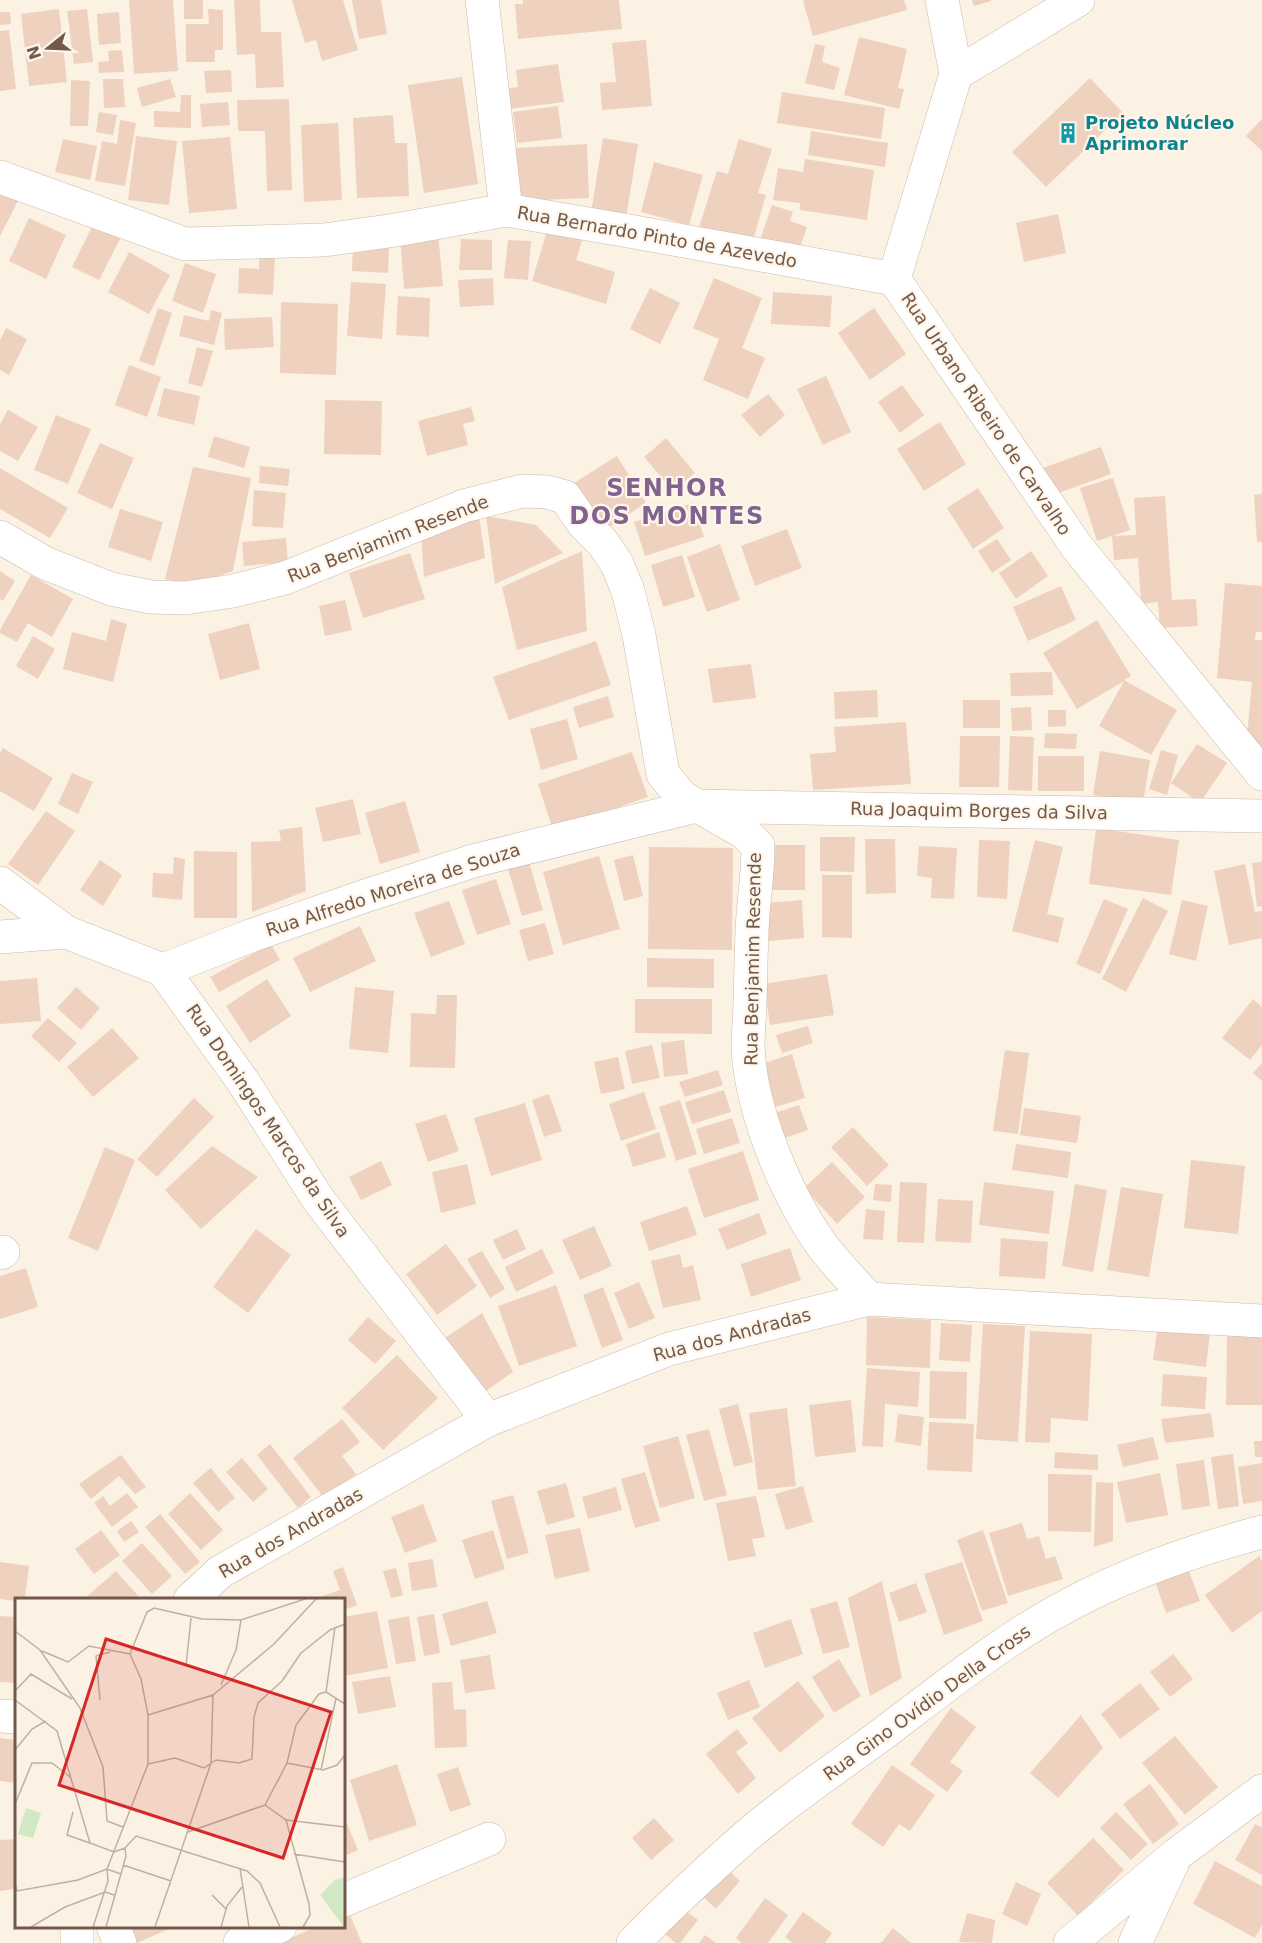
<svg xmlns="http://www.w3.org/2000/svg" width="1262" height="1943" font-family="'DejaVu Sans',sans-serif">
	<rect width="100%" height="100%" fill="#fbf2e4"/>
	<path fill="#eed1be" d="M129 0H173L178 71 134 74Z
		M184 0H203V19H184Z
		M234 0H260L261 32H281L284 87 256 88 255 54 237 55Z
		M292 0H343L358 50 322 61 316 40 305 43Z
		M352 0H381L387 34 359 39Z
		M523 0H619L622 29 518 39 515 4H523Z
		M805 0H904L907 10 813 36 803 1Z
		M972 0H991V1L974 6Z
		M59 9 67 82 29 86 21 14Z
		M87 9 93 62 74 64 67 11Z
		M208 9 223 10V50H215V62H186V24H209Z
		M0 12H10L11 24 0 25Z
		M119 12 121 43 99 45 97 14Z
		M9 30 16 89 0 91V31Z
		M859 37 907 49 898 88 904 89 899 109 844 95Z
		M646 40 652 106 602 110 600 83 616 82 612 43Z
		M815 44 825 46 822 62 840 68 834 90 805 83Z
		M122 50 124 72 99 73 98 62 109 61 108 51Z
		M558 64 564 102 508 109 505 89 518 87 516 70Z
		M231 70 232 92 206 93 204 71Z
		M462 77 478 184 424 193 408 85Z
		M1090 78 1123 113 1046 187 1012 152Z
		M103 79H123L125 107 104 108Z
		M170 79 176 97 142 107 137 88Z
		M71 80 90 81 88 126H70Z
		M782 92 885 108 881 139 777 123Z
		M181 95H191V128L154 127V111L180 112Z
		M289 99 292 190 267 191 265 131H238L237 100Z
		M228 102 230 125 202 127 200 104Z
		M558 106 562 138 517 143 513 112Z
		M99 112 117 115 113 135 96 132Z
		M393 115 395 143H407L409 196 357 198 353 118Z
		M1262 119V151L1246 136Z
		M120 120 136 123 125 186 95 181 102 141 117 144Z
		M338 123 342 200 304 202 301 125Z
		M811 131 888 143 885 167 808 155Z
		M136 136 177 141 169 205 128 200Z
		M230 137 237 209 189 213 182 141Z
		M603 138 638 144 626 218 591 213Z
		M63 139 97 146 90 180 55 172Z
		M739 139 772 149 758 193 766 195 751 247 698 230 717 171 728 174Z
		M587 144 589 198 518 201 515 148Z
		M805 159 874 170 867 220 800 210V203L773 200 778 168 803 172Z
		M654 162 703 175 689 225 641 212Z
		M0 192 18 201 0 236Z
		M772 205 793 212 790 221 807 227 797 256 759 243Z
		M1058 214 1066 253 1024 262 1016 223Z
		M29 218 66 235 46 279 9 261Z
		M94 223 121 237 99 280 72 267Z
		M549 224 584 234 576 260 615 272 606 304 532 281Z
		M438 233 443 286 404 289 400 236Z
		M461 239 492 240V270H459Z
		M508 240 531 241 528 280 504 278Z
		M353 243 389 245 388 273 352 271Z
		M129 252 170 275 149 314 108 292Z
		M259 255 275 256 273 295 238 293 239 268 259 269Z
		M185 263 216 274 203 313 172 301Z
		M493 278 494 305 460 307 458 280Z
		M714 278 762 298 742 348 765 358 748 399 703 380 719 339 693 328Z
		M351 282 386 284 382 339 347 336Z
		M650 288 680 303 660 344 630 329Z
		M773 292 832 296 830 327 771 324Z
		M398 296 430 298 429 337 396 335Z
		M281 302 338 304 336 375 280 373Z
		M158 308 172 313 154 366 139 361Z
		M874 308 906 354 870 380 838 333Z
		M211 310 222 313 214 345 179 336 184 315 209 321Z
		M272 317 274 347 225 350 224 319Z
		M6 328 27 339 9 375 0 370V340Z
		M197 347 213 351 202 387 188 383Z
		M129 365 161 377 147 417 115 405Z
		M826 376 851 432 823 445 797 389Z
		M902 385 924 415 900 433 878 402Z
		M164 388 200 396 194 425 157 416Z
		M768 394 785 415 760 437 741 415Z
		M325 400 382 401 381 455 324 454Z
		M471 407 475 421 463 424 468 445 427 456 418 421Z
		M8 410 38 427 18 461 0 451V424Z
		M56 415 91 429 68 484 34 470Z
		M940 422 966 464 924 491 897 449Z
		M214 436 250 447 244 468 208 457Z
		M666 438 695 473 673 491 644 457Z
		M100 443 134 458 112 509 77 493Z
		M1101 447 1111 474 1053 495 1043 468Z
		M617 456 646 503 604 530 574 483Z
		M260 466 290 469 288 486 259 483Z
		M193 467 251 478 233 571 192 585 165 579Z
		M0 468 68 508 50 538 0 509Z
		M1113 478 1130 530 1112 536 1136 535 1134 498 1165 496 1172 600 1196 599 1198 626 1160 628 1158 602 1141 604 1138 558 1114 560 1112 536 1097 541 1080 488Z
		M978 488 1004 528 973 549 947 508Z
		M254 490 286 493 283 528 252 526Z
		M1262 494V542H1257L1254 495Z
		M693 503 704 537 645 556 634 522Z
		M120 509 163 522 151 561 108 547Z
		M479 515 485 558 424 577 421 533Z
		M486 516 536 525 563 553 495 584Z
		M787 529 802 568 755 586 741 546Z
		M286 538 288 562 244 566 242 542Z
		M997 539 1011 560 992 573 978 551Z
		M720 544 740 600 707 612 687 557Z
		M582 551 587 631 517 650 502 587Z
		M1031 551 1048 576 1016 599 999 573Z
		M410 553 425 599 363 618 349 573Z
		M682 555 695 597 663 607 651 565Z
		M0 571 15 581 3 601 0 599Z
		M31 575 73 599 52 637 28 623 17 642 0 633V630Z
		M1225 583 1262 586V632H1256L1255 640H1262V748L1246 747 1252 682 1217 678Z
		M1061 586 1076 620 1028 641 1013 607Z
		M345 600 352 630 325 636 319 606Z
		M111 619 127 624 113 682 63 669 72 632 106 641Z
		M1097 620 1131 676 1124 680 1177 710 1151 755 1099 726 1124 681 1077 709 1043 653Z
		M249 623 260 669 220 680 208 634Z
		M33 636 55 649 38 679 16 666Z
		M596 641 611 685 509 720 493 677Z
		M751 664 756 698 713 703 708 669Z
		M1052 672 1053 695 1011 696 1010 673Z
		M877 690 878 717 835 719 834 692Z
		M608 696 614 717 579 728 573 707Z
		M963 700H1000V728H963Z
		M1031 707 1032 730 1012 731 1011 708Z
		M1048 710H1066V726L1048 727Z
		M567 719 578 759 541 770 530 729Z
		M906 722 911 784 813 790 810 754 836 752 834 727Z
		M1045 733 1077 734 1076 749 1044 748Z
		M960 736H1000L999 787H959Z
		M1010 736 1034 737 1032 791 1008 790Z
		M1197 744 1227 763 1200 803 1171 783Z
		M3 748 53 778 34 811 0 791V753Z
		M1161 750 1178 755 1167 795 1149 789Z
		M1100 751 1150 760 1143 803 1093 795Z
		M632 752 648 797 553 830 538 784Z
		M1038 756H1084V791H1038Z
		M72 773 93 782 78 814 58 804Z
		M353 799 361 834 323 842 315 808Z
		M405 801 420 852 380 864 365 813Z
		M46 811 75 831 38 885 8 864Z
		M302 827 306 891 252 912 251 842 281 841 279 830Z
		M1096 828 1179 840 1171 895 1089 884Z
		M820 837H855L854 872 820 871Z
		M865 839H895L896 893 866 894Z
		M979 840 1010 841 1007 899 977 897Z
		M1035 840 1063 847 1047 914 1064 918 1058 943 1012 931Z
		M769 845H805V890H769Z
		M919 846 957 848 954 899 931 898 932 878 917 876Z
		M649 847 733 848 732 950 648 949Z
		M194 851 237 852V918H194Z
		M633 855 643 896 624 901 614 860Z
		M599 856 620 929 563 945 543 872Z
		M174 857 185 859 182 900 152 897 153 873 173 874Z
		M100 860 122 875 103 906 80 890Z
		M529 862 543 910 522 916 508 869Z
		M1262 862V906L1257 907 1252 863Z
		M1245 864 1255 912 1262 911V938L1229 945 1214 871Z
		M822 875H852V938L822 937Z
		M496 879 511 924 477 935 462 890Z
		M1143 898 1168 911 1126 992 1102 979Z
		M1104 899 1128 909 1100 974 1076 964Z
		M802 900 804 938 769 941 767 903Z
		M1182 900 1208 906 1196 961 1169 954Z
		M449 901 465 944 431 957 414 913Z
		M545 923 554 954 528 961 519 930Z
		M360 926 376 961 310 992 293 958Z
		M271 944 280 960 219 992 210 977Z
		M647 958 714 959V988L647 987Z
		M827 974 834 1015 770 1025 764 984Z
		M37 978 41 1021 0 1024V981Z
		M267 979 291 1016 250 1043 226 1006Z
		M76 987 100 1008 81 1030 57 1008Z
		M355 987 394 991 388 1053 349 1049Z
		M437 995H457L455 1068 410 1067 411 1013 436 1014Z
		M635 999H712V1034L635 1033Z
		M1253 999 1262 1007V1045L1250 1060 1222 1038Z
		M48 1018 77 1043 59 1062 31 1036Z
		M808 1026 813 1043 782 1053 776 1035Z
		M112 1028 139 1058 93 1097 67 1067Z
		M684 1040 688 1074 664 1077 661 1043Z
		M652 1045 660 1078 632 1084 625 1051Z
		M1005 1050 1029 1053 1018 1134 993 1131Z
		M792 1054 805 1098 772 1108 759 1065Z
		M618 1057 625 1089 601 1094 594 1062Z
		M1262 1063V1081L1253 1073Z
		M718 1070 723 1085 685 1097 679 1082Z
		M724 1090 731 1112 692 1124 685 1102Z
		M644 1092 656 1129 621 1141 609 1104Z
		M549 1094 562 1131 544 1137 532 1100Z
		M194 1098 214 1117 157 1177 137 1159Z
		M680 1100 697 1154 676 1161 659 1107Z
		M525 1103 542 1160 491 1176 474 1118Z
		M799 1105 808 1130 779 1140 769 1115Z
		M1024 1108 1081 1116 1077 1143 1020 1135Z
		M446 1114 459 1151 428 1162 415 1124Z
		M732 1118 740 1143 704 1154 696 1129Z
		M853 1127 889 1165 867 1186 831 1147Z
		M659 1132 666 1157 633 1167 626 1144Z
		M1016 1144 1071 1152 1068 1178 1012 1170Z
		M212 1146 258 1177 201 1229 165 1190Z
		M105 1147 135 1160 98 1251 68 1238Z
		M743 1151 759 1200 704 1218 688 1169Z
		M1191 1160 1245 1166 1238 1234 1184 1228Z
		M381 1161 392 1185 361 1200 349 1177Z
		M832 1162 865 1197 837 1224 804 1188Z
		M467 1164 476 1204 441 1213 432 1172Z
		M900 1182 927 1183 924 1243 897 1242Z
		M984 1182 1054 1191 1049 1234 979 1225Z
		M875 1184 892 1185 891 1202 873 1200Z
		M1075 1184 1107 1190 1093 1272 1062 1266Z
		M1121 1187 1163 1194 1149 1277 1107 1270Z
		M938 1199 973 1201 971 1243 935 1241Z
		M687 1206 697 1235 649 1251 640 1222Z
		M866 1209 885 1211 883 1240 863 1239Z
		M759 1213 767 1234 727 1250 718 1229Z
		M594 1226 612 1266 580 1280 562 1240Z
		M256 1229 291 1255 248 1313 213 1287Z
		M517 1229 526 1249 503 1260 493 1240Z
		M1001 1238 1048 1242 1045 1279 999 1276Z
		M446 1244 477 1286 437 1315 406 1274Z
		M790 1248 801 1280 751 1297 741 1264Z
		M542 1249 554 1273 516 1292 505 1267Z
		M482 1251 505 1289 490 1298 467 1259Z
		M680 1254 683 1268 693 1265 701 1300 663 1308 651 1261Z
		M26 1268 38 1307 0 1319V1276Z
		M639 1282 655 1318 629 1329 614 1293Z
		M556 1285 577 1346 519 1366 498 1306Z
		M603 1287 623 1340 602 1348 583 1295Z
		M482 1313 513 1372 477 1397 442 1340Z
		M368 1317 396 1341 375 1364 348 1340Z
		M867 1317 931 1320 930 1368 866 1365Z
		M941 1323 972 1325 970 1362 939 1360Z
		M983 1324 1025 1326 1018 1442 976 1439Z
		M1158 1325 1210 1332 1206 1367 1153 1360Z
		M1030 1331 1092 1334 1088 1421 1051 1418 1050 1443 1025 1442Z
		M1227 1336H1262V1405H1226Z
		M397 1355 438 1398 383 1450 342 1408Z
		M867 1368 920 1372 918 1407 885 1404 883 1447 862 1446Z
		M930 1371 967 1372 966 1419 929 1418Z
		M1163 1374 1207 1377 1205 1409 1161 1406Z
		M851 1400 856 1452 815 1457 809 1405Z
		M738 1404 753 1462 734 1467 719 1409Z
		M787 1408 796 1486 758 1490 749 1413Z
		M1211 1413 1214 1437 1165 1443 1161 1419Z
		M898 1414 924 1417 921 1446 895 1442Z
		M342 1419 360 1442 342 1456 356 1474 324 1498 293 1458Z
		M929 1422 974 1424 972 1472 927 1470Z
		M709 1429 727 1495 704 1501 686 1435Z
		M678 1436 695 1498 660 1508 643 1446Z
		M1153 1437 1159 1459 1123 1467 1117 1445Z
		M1254 1441H1262V1457H1255Z
		M270 1444 311 1497 298 1508 257 1455Z
		M1055 1452 1098 1455V1470L1054 1468Z
		M1233 1454 1239 1506 1218 1509 1211 1457Z
		M121 1455 146 1487 135 1494 119 1476 91 1499 79 1484Z
		M242 1458 268 1489 253 1502 226 1472Z
		M1204 1460 1210 1506 1182 1510 1176 1464Z
		M1262 1463V1501L1243 1504 1238 1467Z
		M211 1468 235 1498 218 1512 193 1483Z
		M645 1472 660 1521 635 1528 621 1479Z
		M1160 1473 1168 1515 1126 1523 1117 1482Z
		M1048 1474 1092 1475 1091 1532 1048 1531Z
		M1096 1482 1113 1483V1541L1094 1547Z
		M566 1483 575 1517 547 1525 537 1491Z
		M803 1486 813 1522 786 1530 775 1494Z
		M616 1487 622 1510 588 1519 582 1497Z
		M127 1493 138 1507 112 1527 94 1503 103 1496 110 1506Z
		M190 1493 223 1530 201 1550 168 1514Z
		M513 1495 529 1553 507 1559 491 1501Z
		M756 1496 765 1537 752 1539 756 1556 728 1561 716 1503Z
		M423 1504 437 1541 405 1553 391 1517Z
		M160 1514 200 1562 185 1574 145 1527Z
		M131 1521 139 1532 124 1542 117 1531Z
		M1022 1523 1027 1539 1039 1536 1046 1559 1055 1556 1063 1579 1008 1596 989 1533Z
		M580 1528 590 1571 555 1579 545 1535Z
		M101 1530 120 1555 94 1574 75 1549Z
		M493 1530 505 1569 475 1579 462 1540Z
		M983 1530 1008 1603 982 1611 957 1540Z
		M142 1543 172 1576 152 1594 122 1561Z
		M1259 1556 1262 1561V1611L1232 1633 1205 1595Z
		M433 1559 437 1587 412 1591 408 1563Z
		M0 1562 29 1566 25 1599 16 1601 0 1599Z
		M962 1562 983 1621 944 1635 924 1574Z
		M1187 1566 1200 1601 1166 1613 1154 1578Z
		M343 1567 357 1605 344 1610V1599H321L320 1597 340 1590 333 1571Z
		M396 1568 403 1595 391 1598 383 1571Z
		M116 1571 141 1599H84Z
		M882 1581 902 1678 870 1696 848 1598Z
		M916 1583 927 1612 899 1622 889 1593Z
		M487 1601 497 1633 451 1646 442 1614Z
		M837 1601 850 1647 823 1654 810 1609Z
		M377 1611 388 1668 344 1676V1617Z
		M434 1614 440 1653 424 1656 417 1617Z
		M0 1616 16 1617V1683L0 1682Z
		M409 1616 416 1661 396 1664 388 1620Z
		M791 1619 803 1654 765 1668 753 1633Z
		M1173 1654 1193 1679 1170 1697 1150 1672Z
		M490 1655 495 1689 465 1693 460 1660Z
		M839 1659 861 1696 834 1713 812 1677Z
		M390 1676 396 1707 358 1714 352 1682Z
		M749 1680 760 1707 728 1720 717 1693Z
		M798 1681 825 1716 780 1753 752 1718Z
		M452 1682 454 1710 466 1709 467 1747 435 1748 432 1683Z
		M1140 1683 1160 1709 1120 1739 1101 1714Z
		M951 1708 976 1727 950 1762 963 1771 947 1792 910 1764Z
		M1081 1715 1103 1748 1058 1798 1030 1773Z
		M737 1729 748 1743 736 1752 756 1778 738 1794 706 1754Z
		M1175 1736 1218 1787 1185 1815 1142 1763Z
		M0 1738 16 1740V1783L0 1781Z
		M397 1764 417 1825 369 1841 350 1780Z
		M892 1765 935 1795 910 1831 899 1824 883 1847 851 1824Z
		M458 1767 471 1805 450 1812 437 1774Z
		M1150 1784 1179 1824 1153 1844 1123 1804Z
		M1116 1812 1148 1844 1131 1860 1100 1828Z
		M344 1816 358 1850 344 1856Z
		M654 1818 674 1840 651 1860 632 1838Z
		M1255 1824 1262 1827V1875L1235 1860Z
		M1093 1838 1124 1870 1078 1916 1047 1883Z
		M16 1839V1894H15L14 1889 0 1891V1840Z
		M1215 1861 1262 1886V1925L1255 1938 1193 1904Z
		M723 1865 740 1881 716 1909 699 1893Z
		M1016 1882 1041 1894 1027 1926 1002 1914Z
		M765 1898 788 1915 768 1943H742L736 1938Z
		M679 1906 698 1920 680 1943H676L660 1930Z
		M803 1912 832 1933 825 1943H793L785 1937Z
		M349 1913 362 1943H279L318 1926H344V1916Z
		M967 1913 995 1920 992 1943 959 1942Z
		M129 1926H175L137 1943Z
		M893 1928 911 1943H881Z
		M705 1935 716 1943H699Z"/>
	<g fill="none" stroke-linecap="round" stroke-linejoin="round">
		<g stroke="#ccbaab" stroke-width="34">
			<path id="minor" d="M482 0 506 210
				M956 74 1078 0
				M0 177 185 244 324 240 396 230 506 210 629 231 894 279
				M0 883 66 932 163 970 242 1080 318 1199 488 1420
				M0 937 66 932
				M163 970 253 935 365 896 473 861 696 806 1262 816
				M0 1253 3 1252
				M344 1900 489 1839
				M113 1926 120 1943
				M77 1943V1926
				M240 1943 280 1926
				M633 1943C668 1907 705 1873 742 1840 783 1804 829 1773 873 1741 935 1695 995 1645 1063 1608 1127 1573 1192 1551 1262 1532
				M1070 1943 1177 1854 1262 1791
				M1135 1943 1172 1864"/>
		</g>
		<g stroke="#ccbaab" stroke-width="34">
			<path id="tertiary" d="M942 0 956 74 894 279 1077 547 1262 774
				M0 537 45 563 111 589 151 597 185 598 233 591 285 578 464 506 522 491 547 492 565 497 583 523 603 543 617 564 628 591 639 635 663 774 682 797 745 833 758 846C758 869 755 892 753 914 751 943 751 972 750 1000 750 1015 748 1031 748 1046 750 1108 785 1193 821 1244 835 1263 853 1281 869 1299
				M190 1600 220 1572 488 1420 669 1349 869 1299 1262 1321
				M0 1716 16 1717"/>
		</g>
		<use href="#minor" stroke="#fff" stroke-width="33"/>
		<use href="#tertiary" stroke="#fff" stroke-width="33"/>
	</g>
	<defs>
		<g id="building-bare" transform="scale(1.62)"><path d="M-4-6H4V6H1V3H-1V6H-4ZM-2.5-4.3h1.7v1.8h-1.7ZM.8-4.3h1.7v1.8H.8ZM-2.5-1h1.7V.8h-1.7ZM.8-1h1.7V.8H.8Z" fill="#0f9aa8" stroke="#fef6ea" stroke-width="2.5" paint-order="stroke"/></g>
	</defs>
	<g fill-rule="evenodd">
		<use href="#building-bare" x="1068" y="133"/>
	</g>
	<g text-anchor="middle" stroke-width="4.5" stroke-linejoin="round" paint-order="stroke">
		<g font-size="18" font-weight="bold" fill="#0d838f" stroke="#fef6ea" text-anchor="start">
			<text x="1085" y="129">Projeto Núcleo<tspan x="1085" dy="21">Aprimorar</tspan></text>
		</g>
		<g font-size="18" fill="#72594b" stroke="#fef6ea">
			<text transform="translate(657 237) rotate(10)" y="6">Rua Bernardo Pinto de Azevedo</text>
			<text transform="translate(986 414) rotate(56)" y="6">Rua Urbano Ribeiro de Carvalho</text>
			<text transform="translate(388 539) rotate(-21)" y="6">Rua Benjamim Resende</text>
			<text transform="translate(979 811) rotate(1)" y="6">Rua Joaquim Borges da Silva</text>
			<text transform="translate(393 890) rotate(-18)" y="6">Rua Alfredo Moreira de Souza</text>
			<text transform="translate(753 959) rotate(-89)" y="6">Rua Benjamim Resende</text>
			<text transform="translate(268 1121) rotate(56)" y="6">Rua Domingos Marcos da Silva</text>
			<text transform="translate(732 1335) rotate(-15)" y="6">Rua dos Andradas</text>
			<text transform="translate(291 1533) rotate(-30)" y="6">Rua dos Andradas</text>
			<text transform="translate(927 1703) rotate(-36)" y="6">Rua Gino Ovídio Della Cross</text>
		</g>
		<g font-size="24" font-weight="bold" letter-spacing="1.5" fill="#80638e" stroke="#fef6ea">
			<text x="667" y="496">SENHOR<tspan x="667" dy="28">DOS MONTES</tspan></text>
		</g>
	</g>
	<g transform="translate(15 1598)">
		<rect width="330" height="330" fill="#fbf2e4"/>
		<path d="M11 210 26 215 18 240 3 236ZM330 279V329H329L305 297 320 282Z" fill="#d2e7c4"/>
		<path fill="none" stroke="#c0b0a2" stroke-width="1.5" d="M0 33 25 52 65 110 88 169 92 223 108 229M27 53 53 64 74 48 115 56M171 68 176 20M206 87 221 52 226 22M0 93 16 76 57 101M311 94 320 29M311 94 330 106M0 102 42 133 75 245 99 254 110 250M85 102 81 58 95 54M133 117 198 97 259 46 301 1M0 152 17 131 31 123M272 165 308 172 322 167 330 157M133 166 160 160 189 170 201 162 224 165 237 161 239 119 243 105 267 83 286 55 315 32 330 26M306 172 321 100M0 206 17 165H37L55 179M250 207 272 165 281 127 304 96 311 94M58 214 52 237 75 245M271 222 294 306 295 317 288 329M173 234 250 207 271 222 330 229M110 250 121 238 232 273 245 285 265 329M279 256 330 264M108 267 156 283M225 270 234 329M0 286 2 293 63 282 92 271 106 276M197 297 211 311M16 329 50 309 90 294 99 297M78 329 93 283 92 271 133 166V117L126 81 115 56 132 14 139 10 187 21 226 22 290 1M91 329 111 258 110 250M140 329 196 165 198 97M206 329 212 308 227 289"/>
		<path fill="#d62828" fill-opacity="0.15" stroke="#d62828" stroke-width="3" d="M91 41 316 114 268 260 44 187Z"/>
		<rect width="330" height="330" fill="none" stroke="#72594b" stroke-width="3"/>
	</g>
	<g transform="translate(48 48) rotate(252)" stroke="#fef6ea" stroke-width="4.5" paint-order="stroke">
	<path d="M0-4.5L10 22L0 15L-10 22Z" fill="#72594b"/>
	<text y="-9" font-size="16" font-weight="bold" text-anchor="middle" fill="#72594b">N</text>
	</g>
</svg>
